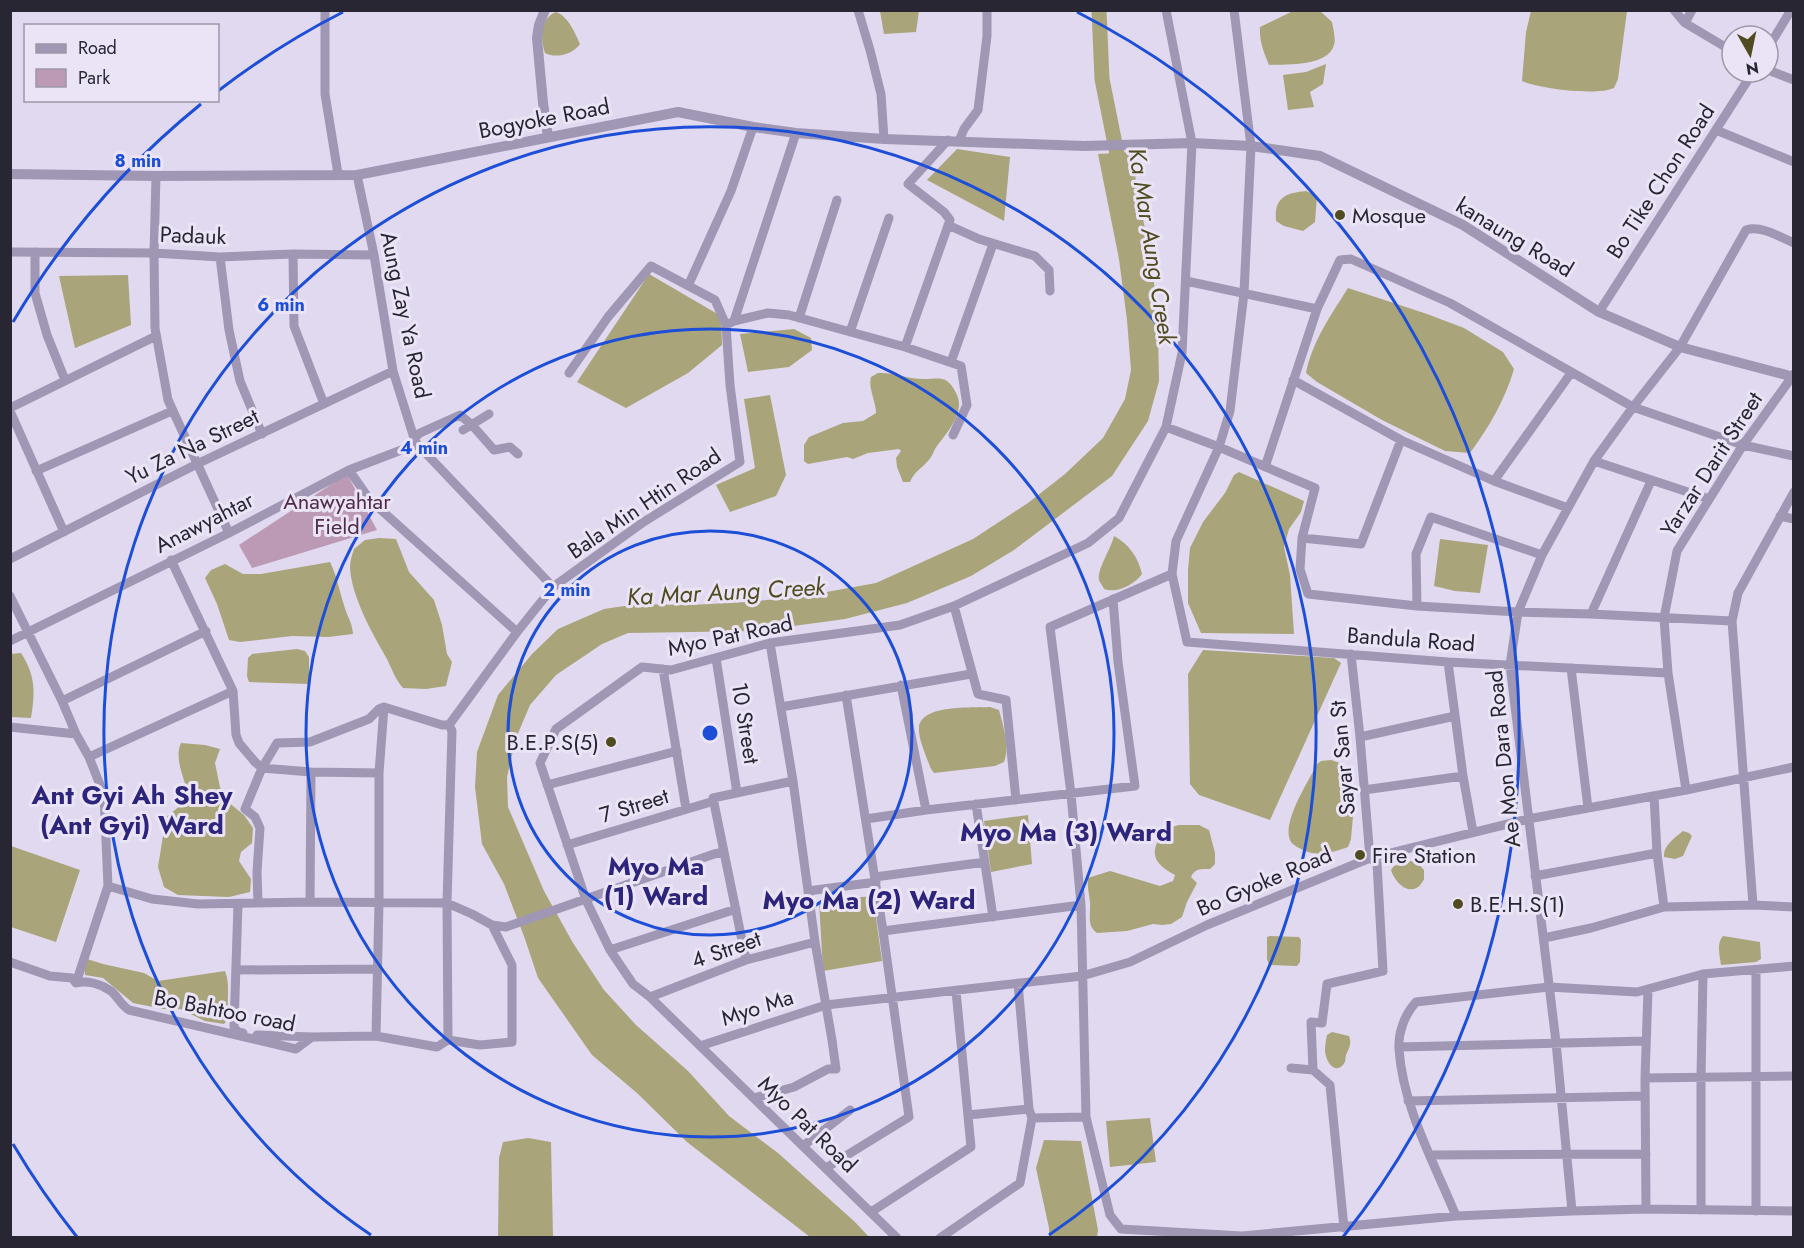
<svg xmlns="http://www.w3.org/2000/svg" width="1804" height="1248" font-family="Jost,sans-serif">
	<rect width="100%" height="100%" fill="#e1d9ef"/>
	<path fill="#bc9ab6" d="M347 474 377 530 252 568 239 545Z"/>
	<path fill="#a9a47a" d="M880 11H919L916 32 884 34Z
		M1293 11H1320L1332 22C1333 28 1336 39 1334 45 1328 67 1286 64 1269 65 1264 53 1259 41 1260 27Z
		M1531 11H1627L1618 79 1614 88C1597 96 1539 89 1522 81L1526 32Z
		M556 12C568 16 575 33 580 44 573 54 557 59 545 53 540 39 540 18 556 12Z
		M1326 64 1323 84 1310 92 1314 107 1288 110 1283 75 1306 72Z
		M957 149 1010 157 1004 221 927 180Z
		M1133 152 1136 183 1153 270 1158 334 1159 381 1148 421 1112 476 1014 550 971 576 907 603 845 619 756 631 628 633 602 644 556 675 530 705 516 738 507 777 508 807 544 891 573 943 604 990 636 1025 688 1071 729 1116 778 1153 855 1222 869 1237H810L687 1142 637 1093 592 1055 538 978 525 939 504 884 482 844 475 787 477 752 498 695 532 654 558 629 604 609 638 604 691 605 746 602 799 597 876 583 973 539 1028 503 1065 474 1103 438 1125 399 1131 370 1127 320 1119 259 1098 154Z
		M1306 191 1317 196 1315 222 1303 231 1284 226 1276 221C1274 198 1285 193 1306 191Z
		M649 274 721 316 722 345 688 373 626 408 577 382Z
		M128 275 131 325 75 348 59 276Z
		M1348 288 1427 314 1464 328 1503 352 1514 369C1505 400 1489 427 1470 453L1445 451 1382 420 1317 382 1306 373C1312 342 1331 315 1348 288Z
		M794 329 811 338 812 350 789 367 748 372 740 334Z
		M878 373C893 372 908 379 924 379 940 379 946 375 955 391 968 412 946 433 935 449 933 453 931 458 928 461 921 469 914 472 910 482H903L897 467 896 458 901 451 899 449 868 453 853 459 847 457 808 464 804 461V445L809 437 843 423 863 421 876 413C876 401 868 389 871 377Z
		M770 395 786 475 776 496 730 512 716 485 755 468 744 399Z
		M1239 472 1304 501 1301 512 1289 529 1284 547 1290 575 1294 634 1201 633 1188 603V570L1190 548 1203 522 1225 493 1234 475Z
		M1114 536C1129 544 1138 557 1142 574 1135 584 1117 594 1104 589 1103 586 1100 583 1099 580 1097 569 1111 549 1114 536Z
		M379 538 396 539 409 572 434 600 442 625 447 654 452 662 446 686 426 689 403 688C395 679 392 669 387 659 373 635 351 596 350 567 350 561 352 555 354 549L365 540Z
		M1440 539 1488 545 1480 593 1455 591 1434 586Z
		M330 562C337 576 339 590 344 605 347 617 352 621 353 634L328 637 292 636 240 642 229 640 217 604 205 578 211 570 225 564 243 574H261Z
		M297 649 305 651 309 657V684L249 682 247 676 248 658 252 654Z
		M1203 650 1334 658 1341 663 1270 820 1199 795 1190 784 1188 674Z
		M21 653C36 676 35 693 31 718L11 717V654Z
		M990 707 999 710C1003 725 1010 748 1004 762L995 766 934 773 931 769C927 758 918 739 919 728 920 704 973 708 990 707Z
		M181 743 205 745 220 749 215 763 222 797 244 815 253 828 252 843 241 852 239 861 251 879 250 892 229 897 178 895 164 887 158 867 166 817 180 806 188 793C184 778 174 758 181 743Z
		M1331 760 1340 763 1343 769C1335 787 1341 793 1354 805L1351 839 1348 847C1335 852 1316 857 1303 850 1299 848 1293 845 1291 842 1280 824 1309 781 1317 764L1321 761Z
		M1028 815 1032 864 991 872 984 821Z
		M1179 825H1199L1209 830 1215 853V864L1210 869C1201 869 1195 868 1191 877L1197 883 1187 902 1182 917 1171 924 1162 925 1153 924 1127 931 1097 933C1086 925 1091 914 1090 902 1089 893 1087 887 1088 878L1110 871 1160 886 1173 881 1175 875C1150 862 1150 851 1165 829Z
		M1683 831 1689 833 1692 836 1683 856 1675 859 1664 857C1663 845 1675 838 1683 831Z
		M11 846 80 870 56 942 11 927Z
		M1415 860 1424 870V879C1424 880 1419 887 1418 887 1406 895 1394 880 1391 870L1394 866Z
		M873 896 882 961 823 971 819 901Z
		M1270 936 1299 937 1301 940 1300 962 1297 966 1269 965 1267 959V937Z
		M1723 936 1760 942 1761 959 1756 962 1721 965C1720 956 1716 944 1723 936Z
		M84 958 103 964 144 973 158 981 225 971C231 986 226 1003 228 1019L224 1024 205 1021 180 1009H163L133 1003 103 978 85 975Z
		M1332 1032 1349 1036C1352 1044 1349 1048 1346 1055 1345 1059 1346 1062 1343 1065 1333 1075 1325 1059 1325 1050 1325 1045 1326 1040 1327 1035Z
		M1150 1118 1156 1162 1110 1167 1106 1121Z
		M528 1138 551 1142 553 1237H498L499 1158 503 1142Z
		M1044 1140 1081 1141 1098 1230 1097 1237H1049V1228L1036 1168Z"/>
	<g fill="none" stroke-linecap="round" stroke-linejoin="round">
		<path stroke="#a9a47a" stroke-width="15" d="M1099 10 1102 79 1118 159"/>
		<path stroke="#9f97b4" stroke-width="9" d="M325 10V94L338 174
			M858 10 870 50 881 94 884 139
			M1234 10 1251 146 1244 293 1230 411 1219 447 1176 541 1172 574 1187 642 1448 662 1668 673
			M1674 10 1685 23 1732 51
			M1685 23 1692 10
			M1768 48 1791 10
			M1768 70 1794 80
			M1716 130 1794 162
			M959 141 964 129 978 110 987 36V10
			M357 175 374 255 393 371 414 438 417 444 553 587
			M156 176 154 253 155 328 168 400 229 533
			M948 225 979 239 1035 256 1049 270 1050 291
			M10 252 154 253 220 257 293 254 374 255
			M35 252V293L47 335 65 380
			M293 254 294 326 324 404
			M220 257 229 330 240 381 262 434
			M1186 281 1317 309
			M688 286 731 191 753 127
			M1599 312 1753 72
			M799 318 837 200
			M734 321 796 133
			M850 332 889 218
			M905 347 961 366 967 405 953 435
			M951 362 993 244
			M569 373 608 317 651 266 715 300 726 325
			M1293 380 1401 440 1494 481 1568 508
			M10 408 156 336
			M10 411 64 532
			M1166 427 1219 447 1315 488 1302 538 1300 569 1308 594 1417 606 1518 612 1591 614 1732 621
			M463 430 489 414
			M414 438 420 433 460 415 472 425 494 450 510 447 518 454
			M1594 461 1709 499
			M1265 467 1317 309 1340 260 1351 259 1450 303 1633 407 1743 445 1794 456
			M349 470 370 500 517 632
			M36 471 172 411
			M1494 481 1571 373
			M1780 516 1794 519
			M1302 538 1361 544 1401 440
			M10 559 197 464 393 371
			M171 560 233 691 236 735 239 743 255 762 262 768 311 772 379 773
			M1172 574 1050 627 1071 794 1081 905 1086 1117 1110 1215 1121 1229 1242 1236 1456 1216 1572 1211 1646 1209 1794 1211
			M10 596 62 701 76 734 89 757 104 795 108 886 76 983
			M954 606 978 694 1006 700 1016 800
			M1417 606 1416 554 1431 517 1542 555
			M1591 614 1651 481
			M10 641 229 533 349 470 417 444
			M716 658 737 793
			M1448 662 1463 776 1473 832
			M1571 668 1588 808
			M663 669 686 809
			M901 685 926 810
			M62 701 206 631
			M384 707 442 725H449L452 731 447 903 448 1040
			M781 707 971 674
			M449 725 517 632 553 587 642 523 740 462 730 385 726 325 734 321 768 313 789 315 905 347 950 220 944 212 908 184 948 140
			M10 727 76 734
			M1360 737 1455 716
			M89 757 233 691
			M547 785 677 751
			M1364 790 1463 776
			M1686 790 1668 673 1664 618 1677 551 1743 445 1794 374
			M1654 796 1657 853 1664 907 1753 905 1794 907
			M976 804 993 917
			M866 819 926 810 1135 786 1118 662 1113 599
			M567 845 714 801
			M1535 876 1657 853
			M875 877 985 862
			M808 891 876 882
			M310 902 311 772
			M258 903 257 872 260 828 255 817 245 809 262 768 277 743 310 742 369 719 379 709 384 707
			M238 904 234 1027 238 1032 243 1033
			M1753 905 1732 621 1738 593 1794 492
			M492 925 506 927 714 854 724 852
			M883 931 1081 905
			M1544 938 1591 928 1664 907
			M610 950 736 909
			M746 960 713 798 793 781
			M10 962 50 976 72 978 76 983C87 980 101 984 111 991 118 997 121 1005 129 1010L296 1049 312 1037 376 1036 437 1047 448 1040 480 1045 512 1042V965L492 925 472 914 447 903 310 902 198 904 152 899 108 886
			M237 970 378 969
			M1756 970V1211
			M650 997 746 960 815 942
			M257 1035 312 1037
			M376 1036 379 903V773L384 707
			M700 1046 826 1005 1082 976 1130 962 1207 925 1370 858 1528 819 1686 790 1794 767
			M1399 1047 1646 1041
			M1291 1068 1313 1070 1330 1085 1344 1228
			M1313 1070 1311 1022 1322 1023 1327 984 1383 971 1377 863 1370 858 1360 737 1351 654
			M1645 1078 1794 1076
			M754 1098 794 1087 828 1069H836L832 1040 815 942 793 781 770 643
			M1408 1101 1645 1096
			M968 1115 1029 1109
			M1032 1118 1086 1117
			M803 1146 850 1110
			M1430 1155 1646 1154
			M826 1168 909 1117 883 931 846 695
			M1646 1209 1645 1078 1648 990
			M1701 1210V1077L1703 974
			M1572 1211 1556 1042 1510 665 1518 612 1542 555 1594 461 1633 407 1680 347 1746 230C1761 225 1780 237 1794 243
			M871 1212 971 1147 956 991
			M1456 1216C1434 1162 1403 1108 1399 1049 1398 1032 1405 1014 1416 1002L1549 987 1637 992 1703 974 1794 966
			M897 1238 650 997 633 984 610 950 586 900 540 763 556 729 642 667 671 670 770 643 900 625 954 606 1088 543 1119 518 1166 427 1182 353 1192 143 1166 10
			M940 1238 1020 1183 1032 1118 1029 1109 1018 983"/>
		<path stroke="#9f97b4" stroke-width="10" d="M545 10 539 25 537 38 543 103 548 137
			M10 174 156 176 357 175 678 112 753 127 796 133 884 139 1084 146 1192 143 1251 146 1320 156 1463 225 1599 312 1680 347 1794 377"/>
	</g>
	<g fill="none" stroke="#1d4ed8" stroke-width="3">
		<circle cx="710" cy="733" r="202"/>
		<circle cx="710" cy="733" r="404"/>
		<path d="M371 1235A606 606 0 1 1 1049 1235"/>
		<path d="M77 1237A809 809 0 0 1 13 1144M13 322A809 809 0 0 1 201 104M218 91A809 809 0 0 1 343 12M1077 12A809 809 0 0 1 1343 1237"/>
	</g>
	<g fill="#504c1f" stroke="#ebe4f7" stroke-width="2">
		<circle cx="1340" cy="215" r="6"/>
		<circle cx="611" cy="742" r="6"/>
		<circle cx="1360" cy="855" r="6"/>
		<circle cx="1458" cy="904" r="6"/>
	</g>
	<g text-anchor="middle" stroke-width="6" stroke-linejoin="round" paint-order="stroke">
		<g font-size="22" fill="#282632" stroke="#ebe4f7">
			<text transform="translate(544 118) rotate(-11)" y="8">Bogyoke Road</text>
			<text transform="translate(1660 181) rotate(-57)" y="8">Bo Tike Chon Road</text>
			<text transform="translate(193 235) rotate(2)" y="8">Padauk</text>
			<text transform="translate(1515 237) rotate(31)" y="8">kanaung Road</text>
			<text transform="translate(406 315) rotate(78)" y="8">Aung Zay Ya Road</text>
			<text transform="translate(192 446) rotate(-26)" y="8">Yu Za Na Street</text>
			<text transform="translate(1711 464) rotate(-57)" y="8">Yarzar Darit Street</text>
			<text transform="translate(644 503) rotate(-34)" y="8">Bala Min Htin Road</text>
			<text transform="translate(204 522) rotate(-27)" y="8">Anawyahtar</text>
			<text transform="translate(730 635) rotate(-12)" y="8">Myo Pat Road</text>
			<text transform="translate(1411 639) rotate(4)" y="8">Bandula Road</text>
			<text transform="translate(746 723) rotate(81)" y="8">10 Street</text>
			<text transform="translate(1342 758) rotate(-95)" y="8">Sayar San St</text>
			<text transform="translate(1503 759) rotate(-96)" y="8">Ae Mon Dara Road</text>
			<text transform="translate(634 805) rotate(-17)" y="8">7 Street</text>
			<text transform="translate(1264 881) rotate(-23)" y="8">Bo Gyoke Road</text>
			<text transform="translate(726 949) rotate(-19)" y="8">4 Street</text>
			<text transform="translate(757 1007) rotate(-18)" y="8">Myo Ma</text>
			<text transform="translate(225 1010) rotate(11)" y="8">Bo Bahtoo road</text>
			<text transform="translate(808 1124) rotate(44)" y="8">Myo Pat Road</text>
		</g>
		<g font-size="22" fill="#282632" stroke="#ebe4f7" text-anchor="start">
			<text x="1352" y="223">Mosque</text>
			<text x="599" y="750" text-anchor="end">B.E.P.S(5)</text>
			<text x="1372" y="863">Fire Station</text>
			<text x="1470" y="912">B.E.H.S(1)</text>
		</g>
		<g font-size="22" fill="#4f2c47" stroke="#ebe4f7">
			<text x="337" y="509">Anawyahtar<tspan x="337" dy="25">Field</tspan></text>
		</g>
		<g font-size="24" font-style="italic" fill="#504c1f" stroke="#ebe4f7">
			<text transform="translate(1152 246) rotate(81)" y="8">Ka Mar Aung Creek</text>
			<text transform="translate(726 592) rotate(-3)" y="8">Ka Mar Aung Creek</text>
		</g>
		<g font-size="26" font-weight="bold" fill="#2c257b" stroke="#ebe4f7">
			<text x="132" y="804">Ant Gyi Ah Shey<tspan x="132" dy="30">(Ant Gyi) Ward</tspan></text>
			<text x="1066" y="841">Myo Ma (3) Ward</text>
			<text x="656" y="875">Myo Ma<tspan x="656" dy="30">(1) Ward</tspan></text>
			<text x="869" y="909">Myo Ma (2) Ward</text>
		</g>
	</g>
	<circle cx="710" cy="733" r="9" fill="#1d4ed8" stroke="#ebe4f7" stroke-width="3"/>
	<g font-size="18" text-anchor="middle" font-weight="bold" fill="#1d4ed8" stroke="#ebe4f7" stroke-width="6" stroke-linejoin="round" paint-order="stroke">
		<text x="138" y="167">8 min</text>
		<text x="281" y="311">6 min</text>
		<text x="424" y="454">4 min</text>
		<text x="567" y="596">2 min</text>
	</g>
	<rect width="1804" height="1248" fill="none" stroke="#282632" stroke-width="24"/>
	<rect x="24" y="24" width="195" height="78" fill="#ebe4f7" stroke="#9d98a8" stroke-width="1.5"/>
	<rect x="36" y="44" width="30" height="9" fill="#9f97b4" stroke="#9d98a8" stroke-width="1.5"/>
	<text x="78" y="54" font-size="18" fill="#282632">Road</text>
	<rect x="36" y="69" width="30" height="18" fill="#bc9ab6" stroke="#9d98a8" stroke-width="1.5"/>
	<text x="78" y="84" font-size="18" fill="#282632">Park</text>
	<g transform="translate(1750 54) rotate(171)"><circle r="28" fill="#ebe4f7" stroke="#9d98a8" stroke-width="1.5"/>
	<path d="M0-4.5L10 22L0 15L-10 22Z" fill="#504c1f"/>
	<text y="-9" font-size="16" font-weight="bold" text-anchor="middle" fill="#282632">N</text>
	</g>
</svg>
